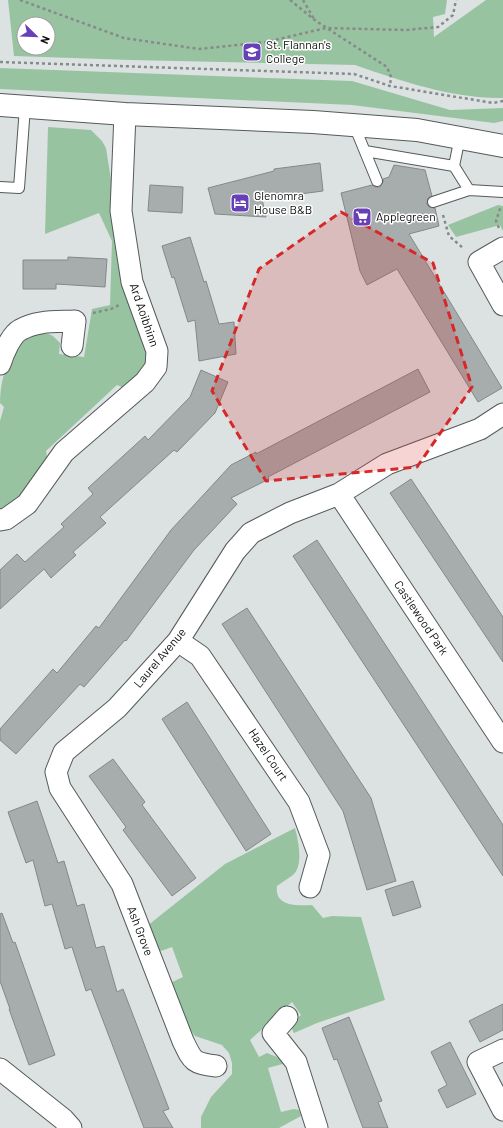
<svg xmlns="http://www.w3.org/2000/svg" width="503" height="1128" font-family="Barlow,sans-serif">
	<rect width="100%" height="100%" fill="#dce2e2"/>
	<path fill="#98c3a1" fill-rule="evenodd" d="M8 0H447L445 14 433 17 434 37 486 0H503V98C454 99 401 81 355 65L130 60 14 56ZM24 24H48V48H24Z
		M0 68 352 81 450 110 503 108V121L494 123 352 105 0 89Z
		M48 127 91 130 102 141 106 148 112 186V227L119 238 148 353 146 366 126 389 117 385 46 451 48 463 20 500 0 510V421L4 407 0 403C0 388 3 374 9 361 15 345 35 327 53 336 55 338 58 341 60 343L59 354 84 357 92 309 110 305 112 241 99 213 45 234Z
		M498 205 503 206V231L500 225 456 237 448 225Z
		M295 828C298 840 304 865 293 875 288 879 282 882 277 886 274 906 297 906 312 905L323 918 332 916 361 917 385 1000 317 1023 294 1033 291 1027 293 1022 301 1015 292 1002 250 1040 259 1057 267 1053 277 1057 286 1063 268 1068 281 1112 294 1109 299 1110 301 1116 279 1128H201V1117L211 1097 232 1074V1063L229 1053 222 1045 195 1036 189 1028 170 983 183 977 172 947 158 952 147 926 225 864Z"/>
	<path fill="#a7acad" stroke="#838889" d="M320 163 323 191 262 199 266 217 215 214 208 188 274 171V169Z
		M394 165 425 170 432 196 428 198 427 204 429 207 435 208 439 226 409 234 502 388 478 402 397 269 367 285 360 271 341 193 372 185 376 187H380L383 182V179L389 177Z
		M150 185 183 187 182 213 148 211Z
		M190 237 204 282 206 281 219 324 234 322 236 354 199 361 195 320 188 322 174 277 172 278 162 246Z
		M68 257 107 259 105 287 56 284V289H23V260H68Z
		M418 369 430 392 268 477 269 479 231 498 237 504 194 550 126 641 125 640 84 687 80 684 16 754 0 740V729L53 669 57 673 96 626 99 628 171 530 231 465 256 452V454Z
		M201 370 228 382 215 413 177 452 174 450 100 517 106 523 73 552 76 555 51 578 44 569 0 609V570L17 554 25 562 64 527 61 524 93 494 88 488 145 436 148 440 190 397Z
		M411 479 503 617V662L390 493Z
		M317 540 503 825V876L293 556Z
		M247 608 371 798 396 881 367 890 343 811 222 624Z
		M187 702 271 834 246 851 162 719Z
		M113 759 145 802 142 805 196 878 172 896 123 830 126 827 89 776Z
		M37 801 58 863 64 861 77 906 84 904 96 948 104 946 117 992 123 989 169 1109 163 1111 173 1128H144L91 989 86 991 72 947 65 949 52 904 45 906 33 860 26 863 8 812Z
		M413 881 421 907 393 916 385 890Z
		M2 913 13 943 15 942 55 1055 29 1065 9 1009H10L0 981V914Z
		M503 1004V1030L480 1042 469 1021Z
		M349 1017 382 1101 378 1102 388 1128H363L337 1059 334 1060 322 1028Z
		M450 1042 476 1094 447 1108 438 1090 447 1085 431 1052Z"/>
	<g fill="none" stroke-linecap="round" stroke-linejoin="round">
		<g stroke="#555a5a" stroke-width="12">
			<path id="lane" d="M354 125 377 181
				M365 151 454 166 469 190
				M454 166 460 137
				M0 187 19 188 25 107
				M433 202 469 190 503 192"/>
		</g>
		<g stroke="#555a5a" stroke-width="23">
			<path id="street" d="M503 248 479 262 503 305
				M0 364C3 354 11 335 20 330 37 320 57 322 75 321L72 346
				M339 494 503 742
				M0 520 6 519 27 504 64 452 145 382 156 367 157 351 132 282 121 211 125 114
				M178 641 200 656 299 802 319 855 310 887
				M287 1017 273 1033 296 1062 317 1128
				M503 1050 478 1062 503 1110
				M216 1066C193 1063 193 1062 183 1041L122 884 60 788 56 772 64 752 117 708 178 641 235 551 251 533 290 513 339 494 387 464 480 429 503 414
				M0 1069 63 1119 71 1128"/>
		</g>
		<g stroke="#555a5a" stroke-width="24">
			<path id="secondary" d="M0 105 125 114 313 122 417 130 503 146"/>
		</g>
		<path stroke="#868a8a" stroke-width="2.5" stroke-dasharray="3 3" stroke-linecap="butt" d="M20 0 124 38 199 49 266 42 326 28 406 30 438 27 453 15 456 0
			M290 0 316 21 387 67 391 77 390 86
			M303 0 314 19
			M0 62 354 74 390 86 493 103 503 101
			M443 215 449 236 463 248
			M499 228 496 221 501 206
			M93 313 111 309 119 305"/>
		<use href="#lane" stroke="#fff" stroke-width="10"/>
		<use href="#street" stroke="#fff" stroke-width="21"/>
		<use href="#secondary" stroke="#fff" stroke-width="22"/>
	</g>
	<path fill="#d62828" fill-opacity="0.2" stroke="#d62828" stroke-width="3" stroke-dasharray="8 5" stroke-linejoin="round" d="M341 212 433 263 472 387 417 467 266 481 212 391 259 269Z"/>
	<defs>
		<g id="school-square" transform="scale(1)"><rect x="-9" y="-9" width="18" height="18" rx="4" fill="#673fb7" stroke="#fff"/><path d="M0-5L7-2L0 1L-7-2ZM-4 1L0 2.5L4 1V4Q0 6-4 4Z" fill="#fff"/></g>
		<g id="hotel-square" transform="scale(1)"><rect x="-9" y="-9" width="18" height="18" rx="4" fill="#673fb7" stroke="#fff"/><path d="M-6-4.5h1.5V1H6V5H4.5V3h-9V5H-6ZM-4 0a1.8 1.8 0 1 1 3.6 0ZM.5 0V-2.5h3Q6-2.5 6 0Z" fill="#fff"/></g>
		<g id="supermarket-square" transform="scale(1)"><rect x="-9" y="-9" width="18" height="18" rx="4" fill="#673fb7" stroke="#fff"/><path d="M-6-5.5h2.5l.6 2H6L4.5 2H-2.5L-4.4-4H-6ZM-1.5 3.2a1.3 1.3 0 1 0 .1 0ZM3 3.2a1.3 1.3 0 1 0 .1 0Z" fill="#fff"/></g>
	</defs>
	<g fill-rule="evenodd">
		<use href="#school-square" x="252" y="52"/>
		<use href="#hotel-square" x="240" y="203"/>
		<use href="#supermarket-square" x="362" y="217"/>
	</g>
	<g text-anchor="middle" stroke-width="3" stroke-linejoin="round" paint-order="stroke">
		<g font-size="12" fill="#0b0d0d" stroke="#fff" text-anchor="start">
			<text x="266" y="49">St. Flannan's<tspan x="266" dy="14">College</tspan></text>
			<text x="254" y="200">Glenomra<tspan x="254" dy="14">House B&amp;B</tspan></text>
			<text x="376" y="221">Applegreen</text>
		</g>
		<g font-size="12" fill="#0b0d0d" stroke="#fff">
			<text transform="translate(144 315) rotate(71)" y="4">Ard Aoibhinn</text>
			<text transform="translate(421 618) rotate(56)" y="4">Castlewood Park</text>
			<text transform="translate(160 658) rotate(-50)" y="4">Laurel Avenue</text>
			<text transform="translate(268 755) rotate(56)" y="4">Hazel Court</text>
			<text transform="translate(140 931) rotate(69)" y="4">Ash Grove</text>
		</g>
	</g>
	<g transform="translate(36 36) rotate(113)"><circle r="19" fill="#ffffff" stroke="#9d9e9e"/>
	<path d="M0-3L7 15L0 10L-7 15Z" fill="#673fb7"/>
	<text y="-6" font-size="11" font-weight="bold" text-anchor="middle" fill="#0b0d0d">N</text>
	</g>
</svg>
